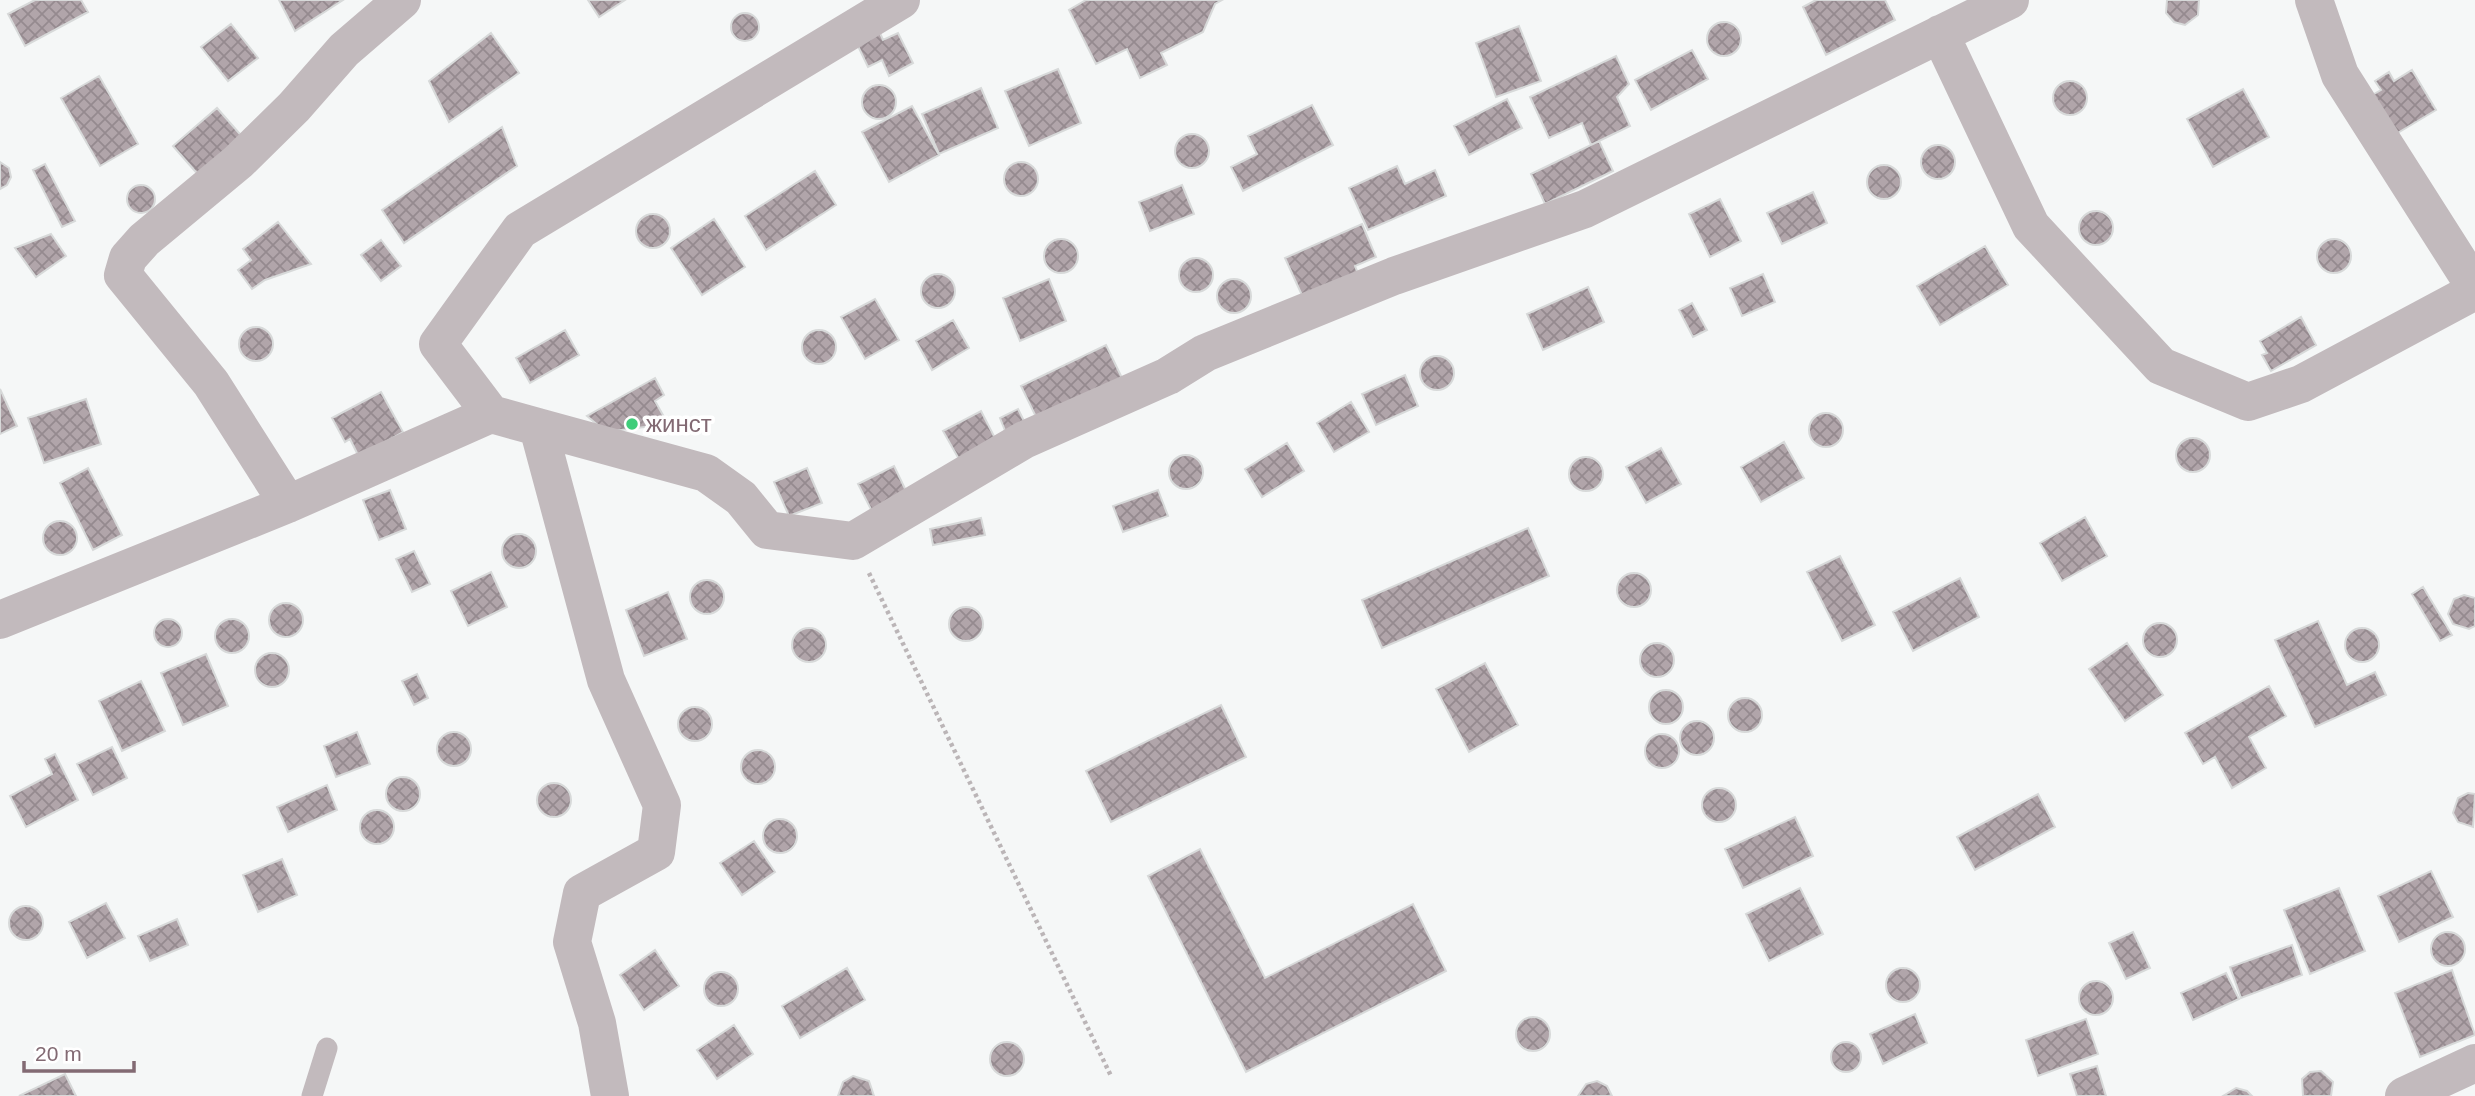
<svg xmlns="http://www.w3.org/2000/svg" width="2475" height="1096" font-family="Helvetica,sans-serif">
	<defs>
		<pattern id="building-cross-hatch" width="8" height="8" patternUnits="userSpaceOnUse" patternTransform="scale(1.75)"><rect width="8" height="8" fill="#b1a5aa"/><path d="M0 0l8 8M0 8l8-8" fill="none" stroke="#958a8f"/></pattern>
	</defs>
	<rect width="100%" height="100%" fill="#f5f7f7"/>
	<path fill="url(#building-cross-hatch)" stroke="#d7d9d9" stroke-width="2" d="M35 0H81L88 12 25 46 8 14Z
		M279 0H343L295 31Z
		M588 0H625L599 17Z
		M1086 0H1222L1215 4 1203 32 1161 53 1167 65 1140 78 1127 49 1096 64 1069 10Z
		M1816 0H1885L1895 20 1826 55 1803 7Z
		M2167 0H2199L2198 15 2185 25 2174 22 2166 13Z
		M731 27a14 14 0 1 1 28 0a14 14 0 1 1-28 0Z
		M1707 39a17 17 0 1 1 34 0a17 17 0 1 1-34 0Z
		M231 24 258 58 228 81 201 47Z
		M1519 26 1541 81 1496 97 1476 43Z
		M491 33 519 73 449 122 429 81Z
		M880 33 883 40 898 33 913 63 889 76 882 60 868 67 857 44Z
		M1692 50 1708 79 1651 110 1635 80Z
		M1616 56 1629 84 1617 97 1630 126 1591 145 1582 123 1549 138 1530 97Z
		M1058 69 1081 123 1029 146 1005 91Z
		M2412 70 2436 110 2391 137 2367 98 2381 90 2375 81 2389 72 2394 81Z
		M99 76 138 144 100 166 61 98Z
		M2053 98a17 17 0 1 1 34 0a17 17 0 1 1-34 0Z
		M862 102a17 17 0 1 1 34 0a17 17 0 1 1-34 0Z
		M981 88 998 128 939 154 922 114Z
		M2243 89 2269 137 2213 167 2187 119Z
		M1507 99 1522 128 1469 155 1454 126Z
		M1312 105 1333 145 1243 191 1231 167 1257 154 1248 136Z
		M912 106 939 155 889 182 862 132Z
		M217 108 246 141 202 179 173 146Z
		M502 127 517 166 404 243 382 210Z
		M1175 151a17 17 0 1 1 34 0a17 17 0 1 1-34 0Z
		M1599 141 1613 171 1545 204 1531 174Z
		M1921 162a17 17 0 1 1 34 0a17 17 0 1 1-34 0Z
		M0 162 9 168 11 177 7 185 0 189Z
		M1004 179a17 17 0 1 1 34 0a17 17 0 1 1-34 0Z
		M45 164 75 221 62 227 33 170Z
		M1867 182a17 17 0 1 1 34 0a17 17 0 1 1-34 0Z
		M1397 166 1405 184 1435 170 1446 196 1368 230 1349 188Z
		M815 171 836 205 766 250 745 216Z
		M1182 185 1194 214 1150 231 1139 202Z
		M127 199a14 14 0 1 1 28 0a14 14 0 1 1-28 0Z
		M1813 192 1827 223 1782 244 1767 213Z
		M1720 199 1741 241 1710 257 1689 214Z
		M2079 228a17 17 0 1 1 34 0a17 17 0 1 1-34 0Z
		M636 231a17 17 0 1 1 34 0a17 17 0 1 1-34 0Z
		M714 219 745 267 702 295 671 248Z
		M278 222 311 264 265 280 252 289 238 270 251 260 243 249Z
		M1362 224 1376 257 1355 266 1361 281 1306 304 1285 258Z
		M51 234 66 256 36 277 15 248Z
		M2317 256a17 17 0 1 1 34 0a17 17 0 1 1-34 0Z
		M1044 256a17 17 0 1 1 34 0a17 17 0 1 1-34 0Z
		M381 240 401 266 381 281 361 255Z
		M1985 246 2008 285 1940 325 1917 286Z
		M1179 275a17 17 0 1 1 34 0a17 17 0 1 1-34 0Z
		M1763 274 1775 302 1742 316 1730 288Z
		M921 291a17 17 0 1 1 34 0a17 17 0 1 1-34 0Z
		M1049 279 1066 321 1020 341 1003 298Z
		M1217 296a17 17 0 1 1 34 0a17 17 0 1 1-34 0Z
		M1588 287 1604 322 1543 350 1527 314Z
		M875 299 899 340 865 359 841 317Z
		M1692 303 1707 330 1693 337 1679 310Z
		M2301 317 2316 345 2271 371 2262 355 2267 353 2260 341Z
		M953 320 969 348 932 370 916 341Z
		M239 344a17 17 0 1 1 34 0a17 17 0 1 1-34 0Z
		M565 330 579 355 530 383 516 358Z
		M802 347a17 17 0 1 1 34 0a17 17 0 1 1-34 0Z
		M1106 345 1123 380 1038 421 1021 386Z
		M1420 373a17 17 0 1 1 34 0a17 17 0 1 1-34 0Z
		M1405 375 1418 406 1376 425 1362 394Z
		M655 378 664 395 655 401 668 424 606 432 587 416Z
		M0 389 17 426 0 434Z
		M381 392 403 432 359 457 350 439 345 442 332 418Z
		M86 399 101 444 44 463 28 418Z
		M1351 402 1369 432 1334 452 1317 423Z
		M1018 409 1026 425 1006 433 1000 418Z
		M981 411 997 442 960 461 943 431Z
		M1809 430a17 17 0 1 1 34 0a17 17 0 1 1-34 0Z
		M2176 455a17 17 0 1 1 34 0a17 17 0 1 1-34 0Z
		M1784 442 1804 478 1761 502 1741 467Z
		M1287 443 1304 471 1262 497 1245 469Z
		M1661 448 1681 484 1646 503 1626 467Z
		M1169 472a17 17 0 1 1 34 0a17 17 0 1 1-34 0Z
		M1569 474a17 17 0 1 1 34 0a17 17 0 1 1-34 0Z
		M894 466 910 499 875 517 858 484Z
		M88 468 122 535 93 550 60 483Z
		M807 468 822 503 789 516 774 482Z
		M390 490 406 529 379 540 363 500Z
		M1158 490 1168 516 1123 532 1113 506Z
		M2085 517 2107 556 2062 581 2040 543Z
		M981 518 985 535 933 545 930 529Z
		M43 538a17 17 0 1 1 34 0a17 17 0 1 1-34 0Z
		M1528 528 1549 576 1382 648 1362 600Z
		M502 551a17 17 0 1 1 34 0a17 17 0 1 1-34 0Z
		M414 551 430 584 412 592 396 559Z
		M1840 556 1875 625 1842 641 1807 572Z
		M491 572 507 607 468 626 451 591Z
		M1617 590a17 17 0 1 1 34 0a17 17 0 1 1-34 0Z
		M1960 578 1979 617 1913 651 1893 612Z
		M690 597a17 17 0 1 1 34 0a17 17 0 1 1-34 0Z
		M2423 587 2452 635 2440 641 2412 594Z
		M668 592 687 639 644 656 626 610Z
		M2464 595 2475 598V626L2469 629 2453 624 2448 614 2454 599Z
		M269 620a17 17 0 1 1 34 0a17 17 0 1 1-34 0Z
		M949 624a17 17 0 1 1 34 0a17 17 0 1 1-34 0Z
		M154 633a14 14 0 1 1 28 0a14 14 0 1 1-28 0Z
		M215 636a17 17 0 1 1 34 0a17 17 0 1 1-34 0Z
		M2318 621 2347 685 2375 672 2386 695 2315 727 2275 640Z
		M2143 640a17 17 0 1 1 34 0a17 17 0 1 1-34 0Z
		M2345 645a17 17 0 1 1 34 0a17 17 0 1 1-34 0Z
		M792 645a17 17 0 1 1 34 0a17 17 0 1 1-34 0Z
		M2127 643 2163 695 2125 721 2089 669Z
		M1640 660a17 17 0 1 1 34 0a17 17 0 1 1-34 0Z
		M255 670a17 17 0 1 1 34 0a17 17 0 1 1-34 0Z
		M206 654 228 706 183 725 161 673Z
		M1485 663 1518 725 1469 752 1436 689Z
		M417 674 428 698 414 705 402 681Z
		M141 681 165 731 122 751 99 701Z
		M2269 686 2286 716 2249 737 2266 768 2232 788 2215 757 2203 764 2185 733Z
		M1649 707a17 17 0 1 1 34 0a17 17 0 1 1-34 0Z
		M1728 715a17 17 0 1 1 34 0a17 17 0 1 1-34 0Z
		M1221 705 1246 757 1111 822 1086 771Z
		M678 724a17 17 0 1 1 34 0a17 17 0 1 1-34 0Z
		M1680 738a17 17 0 1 1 34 0a17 17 0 1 1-34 0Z
		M357 732 370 764 336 777 324 746Z
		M437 749a17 17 0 1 1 34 0a17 17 0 1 1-34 0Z
		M1645 751a17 17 0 1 1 34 0a17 17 0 1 1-34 0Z
		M112 747 127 778 93 795 77 764Z
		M741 767a17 17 0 1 1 34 0a17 17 0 1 1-34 0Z
		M55 754 78 800 26 827 10 796 52 774 45 759Z
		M386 794a17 17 0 1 1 34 0a17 17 0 1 1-34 0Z
		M537 800a17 17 0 1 1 34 0a17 17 0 1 1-34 0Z
		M327 785 337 810 288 832 277 807Z
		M1702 805a17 17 0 1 1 34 0a17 17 0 1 1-34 0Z
		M2468 793 2475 794 2473 827 2458 822 2453 813 2458 798Z
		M2038 794 2055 827 1975 870 1957 837Z
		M360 827a17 17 0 1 1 34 0a17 17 0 1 1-34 0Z
		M1795 817 1813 856 1743 888 1725 849Z
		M763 836a17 17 0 1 1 34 0a17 17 0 1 1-34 0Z
		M754 841 775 872 742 895 720 863Z
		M1200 849 1265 978 1413 904 1446 971 1246 1072 1148 876Z
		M282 859 297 895 258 912 243 875Z
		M2431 871 2453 917 2399 942 2378 896Z
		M1800 888 1823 934 1769 961 1746 914Z
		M2339 888 2365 951 2310 974 2284 910Z
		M106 903 125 938 87 958 69 922Z
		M9 923a17 17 0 1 1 34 0a17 17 0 1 1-34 0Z
		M177 919 188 945 150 961 138 936Z
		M2431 949a17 17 0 1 1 34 0a17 17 0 1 1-34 0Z
		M2133 932 2150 968 2126 979 2109 943Z
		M2292 945 2302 975 2241 998 2230 967Z
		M655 950 679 986 644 1010 620 975Z
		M1886 985a17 17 0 1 1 34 0a17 17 0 1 1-34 0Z
		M847 968 865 1000 800 1038 782 1006Z
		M2452 970 2475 1035 2420 1057 2395 993Z
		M704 989a17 17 0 1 1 34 0a17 17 0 1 1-34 0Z
		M2226 973 2239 999 2193 1020 2181 993Z
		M2079 998a17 17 0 1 1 34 0a17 17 0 1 1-34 0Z
		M1915 1014 1927 1043 1883 1064 1870 1034Z
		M1516 1034a17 17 0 1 1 34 0a17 17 0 1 1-34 0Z
		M2086 1019 2098 1054 2038 1076 2026 1040Z
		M734 1025 753 1054 717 1079 697 1050Z
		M990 1059a17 17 0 1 1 34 0a17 17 0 1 1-34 0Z
		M1831 1057a15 15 0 1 1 30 0a15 15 0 1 1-30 0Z
		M2097 1066 2106 1096H2077L2070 1074Z
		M2321 1071 2333 1082 2331 1096H2303L2302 1079 2310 1072Z
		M65 1074 76 1096H19Z
		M853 1076 869 1081 874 1096H838L843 1082Z
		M1597 1081 1607 1086 1612 1096H1578L1586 1084Z
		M2236 1088 2247 1091 2252 1096H2223Z"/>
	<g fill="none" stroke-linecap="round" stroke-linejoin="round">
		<path stroke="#bbb5b7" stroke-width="4.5" stroke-dasharray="3.5 3.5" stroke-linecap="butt" d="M869 573 1111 1076"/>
		<path stroke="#c2babd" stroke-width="21" d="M312 1096 327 1048"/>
		<path stroke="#c2babd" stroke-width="38" d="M2314 0 2340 75 2475 287
			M1940 34 2031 226 2161 366 2248 402 2301 384 2475 291
			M491 414 438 344 520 230 901 0
			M538 427 706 473 741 498 767 530 853 541 1024 440 1168 376 1205 353 1394 276 1585 209 2010 0
			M288 504 211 383 123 275 128 258 144 240 238 162 294 107 344 50 402 0
			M0 620 288 504 491 414 538 427 606 680 662 805 656 852 582 893 572 942 597 1023 610 1096
			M2404 1096 2475 1063"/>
	</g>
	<circle fill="#3fcd7a" stroke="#fff" stroke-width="2.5" cx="632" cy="424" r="7"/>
	<g text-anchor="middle" stroke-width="7" stroke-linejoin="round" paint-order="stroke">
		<g font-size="24" fill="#826a73" stroke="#fff" text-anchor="start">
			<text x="646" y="432">жинст</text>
		</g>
	</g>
	<path d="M24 1061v10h110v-10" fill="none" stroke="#826a73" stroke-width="3.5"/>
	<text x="35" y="1061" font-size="21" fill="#826a73" stroke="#ffffff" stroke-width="5" paint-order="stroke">20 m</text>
</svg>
